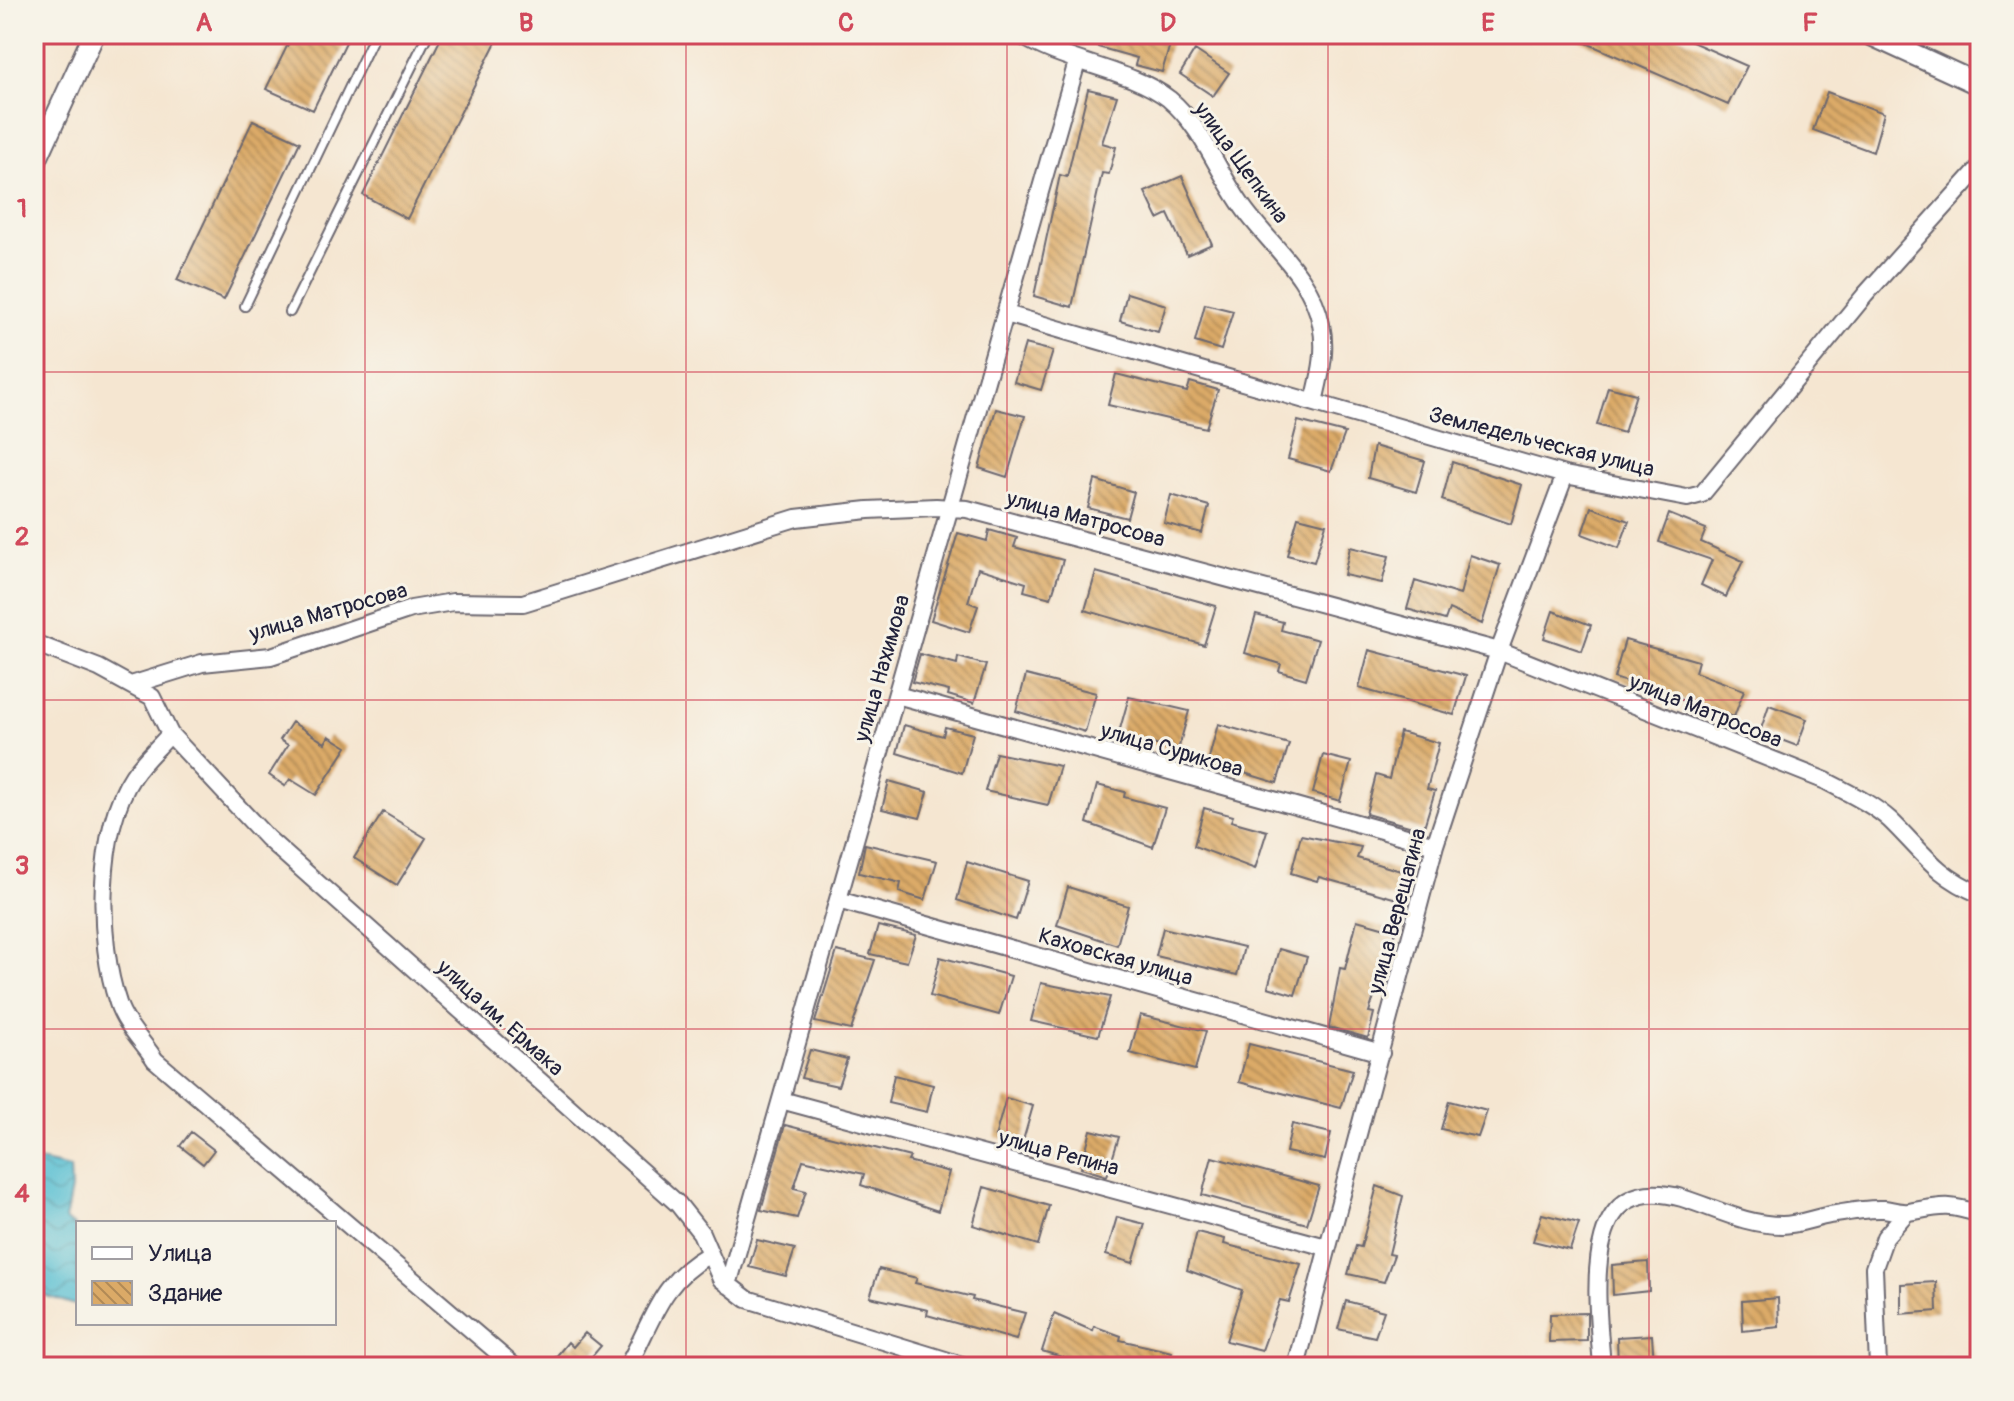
<svg xmlns="http://www.w3.org/2000/svg" width="2014" height="1401" font-family="Pangolin,sans-serif">
	<defs>
		<pattern id="water-waves" width="16" height="10" patternUnits="userSpaceOnUse" patternTransform="scale(2)"><rect width="16" height="10" fill="#55bed2"/><path d="M0 5q4-4 8 0t8 0" fill="none" stroke="#469aac"/></pattern>
		<pattern id="building-back-hatch" width="6" height="6" patternUnits="userSpaceOnUse" patternTransform="scale(2)"><rect width="6" height="6" fill="#dbaa67"/><path d="M-1 5l2 2M0 0l6 6M5-1l2 2" fill="none" stroke="#b18a56"/></pattern>
	</defs>
	<rect width="100%" height="100%" fill="#f7f3e8"/>
	<filter id="ink" filterUnits="userSpaceOnUse"><feTurbulence type="fractalNoise" baseFrequency=".0125" numOctaves="2"/><feDisplacementMap in="SourceGraphic" scale="16" xChannelSelector="R" yChannelSelector="G"/><feConvolveMatrix kernelMatrix="1 2 1 2 8 2 1 2 1" color-interpolation-filters="sRGB"/></filter>
	<filter id="wash" filterUnits="userSpaceOnUse"><feTurbulence type="fractalNoise" baseFrequency=".006" numOctaves="4" result="noise"/><feDisplacementMap in="SourceGraphic" scale="32" xChannelSelector="R" yChannelSelector="G"/><feGaussianBlur stdDeviation="1.8" result="paint"/><feColorMatrix in="noise" values="0 0 0 0 0 0 0 0 0 0 0 0 0 0 0 0 0 1.4 0 .05"/><feComposite in="paint" operator="in"/></filter>
	<g filter="url(#wash)">
		<rect width="100%" height="100%" fill="#f5e6d1"/>
		<path fill="url(#water-waves)" stroke="#3c7086" stroke-width="2" d="M34 1160 70 1168 71 1189 65 1220 78 1228V1306L34 1292Z"/>
		<g id="blocks">
			<path fill="url(#building-back-hatch)" d="M293 34H350L313 110 266 89Z
				M443 34H500L407 219 363 195Z
				M1102 34H1173L1162 72 1135 65 1137 58 1098 47Z
				M1566 34H1674L1747 66 1728 105Z
				M1195 50 1229 73 1213 96 1180 74Z
				M1088 89 1117 96 1102 143 1116 147 1109 174 1102 173 1072 307 1034 296 1060 175 1067 177Z
				M1827 92 1884 113 1873 152 1813 130Z
				M253 120 300 142 224 300 177 280Z
				M1182 176 1212 244 1187 255 1168 214 1158 219 1145 192Z
				M1127 293 1166 305 1158 332 1120 321Z
				M1205 304 1233 311 1221 350 1195 342Z
				M1025 344 1053 351 1041 390 1014 382Z
				M1116 374 1187 392 1190 382 1218 390 1206 428 1108 405Z
				M1608 387 1636 394 1624 433 1597 425Z
				M996 409 1025 416 1007 477 979 468Z
				M1298 421 1345 433 1331 471 1288 459Z
				M1374 446 1425 461 1416 492 1368 478Z
				M1452 462 1522 485 1511 524 1442 500Z
				M1095 480 1134 492 1127 518 1088 508Z
				M1171 495 1209 506 1202 533 1164 523Z
				M1591 507 1629 521 1619 548 1582 534Z
				M1669 514 1706 529 1701 542 1743 561 1726 597 1701 585 1712 560 1659 542Z
				M1298 517 1326 524 1314 562 1287 555Z
				M989 530 1017 538 1014 547 1063 560 1051 598 1024 591 1026 583 978 568 968 602 978 606 969 632 931 620 958 533 987 541Z
				M1350 547 1389 556 1382 583 1344 575Z
				M1470 555 1500 565 1482 624 1449 609 1445 620 1407 609 1415 581 1460 595Z
				M1096 572 1216 606 1204 645 1085 610Z
				M1553 611 1591 625 1582 651 1544 638Z
				M1256 615 1283 622 1281 630 1318 640 1306 679 1279 671 1281 664 1245 653Z
				M1625 640 1698 661 1695 672 1744 690 1734 717 1614 678Z
				M1369 650 1466 676 1454 715 1359 688Z
				M920 654 957 664 958 657 986 665 974 703 948 695 949 691 912 682Z
				M1026 675 1096 693 1085 732 1016 711Z
				M1129 697 1189 711 1178 750 1118 736Z
				M1769 705 1807 719 1797 746 1760 732Z
				M292 722 325 743 329 736 347 747 316 795 290 779 285 786 269 775 288 745 280 740Z
				M1218 724 1289 744 1277 783 1208 762Z
				M904 725 943 736 945 727 973 734 962 773 897 753Z
				M1400 732 1439 743 1427 789 1435 791 1423 830 1366 814 1376 775 1389 779Z
				M996 753 1060 766 1048 805 985 791Z
				M1323 755 1351 762 1340 801 1313 793Z
				M889 781 928 792 920 818 882 809Z
				M1097 785 1125 792 1124 797 1165 808 1153 847 1087 823Z
				M1204 808 1233 816 1231 821 1267 831 1255 869 1194 846Z
				M383 812 426 838 397 885 354 858Z
				M1301 835 1361 847 1357 858 1411 874 1404 901 1319 877 1317 881 1291 873Z
				M865 844 937 861 925 900 899 892 901 883 859 873Z
				M967 862 1028 881 1016 920 957 900Z
				M1068 887 1128 906 1117 945 1057 925Z
				M1357 920 1396 931 1369 1012 1374 1013 1368 1038 1329 1027 1340 968 1345 969Z
				M878 926 916 935 907 962 870 954Z
				M1163 928 1244 947 1237 975 1156 956Z
				M1279 949 1307 957 1295 995 1268 987Z
				M837 951 875 960 851 1030 815 1022Z
				M940 957 1011 976 999 1015 930 996Z
				M1041 983 1110 997 1098 1036 1031 1021Z
				M1140 1015 1206 1031 1195 1070 1130 1053Z
				M1249 1044 1353 1070 1341 1108 1239 1082Z
				M810 1050 847 1059 838 1086 801 1078Z
				M894 1075 933 1085 927 1112 888 1103Z
				M1006 1098 1033 1106 1022 1144 995 1137Z
				M1449 1101 1487 1111 1478 1137 1441 1129Z
				M1292 1124 1331 1133 1325 1160 1286 1152Z
				M785 1125 910 1157 908 1161 949 1172 938 1211 861 1185 864 1174 803 1160 794 1188 806 1191 797 1218 761 1210Z
				M1091 1130 1119 1137 1107 1176 1081 1168Z
				M191 1132 214 1150 203 1164 180 1146Z
				M1212 1157 1319 1186 1307 1224 1202 1195Z
				M1377 1186 1403 1196 1389 1254 1394 1255 1384 1282 1348 1274 1356 1246 1361 1247Z
				M984 1187 1049 1206 1038 1245 973 1225Z
				M1542 1214 1579 1223 1570 1250 1533 1241Z
				M1117 1217 1145 1224 1133 1263 1106 1255Z
				M1197 1232 1225 1239 1224 1244 1301 1264 1289 1302 1280 1300 1262 1350 1226 1341 1242 1290 1187 1270Z
				M757 1240 795 1249 786 1276 749 1267Z
				M1648 1262 1649 1291 1613 1295 1612 1265Z
				M879 1269 917 1278 915 1283 973 1297 972 1300 1025 1313 1016 1340 927 1315 928 1310 870 1297Z
				M1936 1282 1937 1311 1901 1314V1284Z
				M1778 1298 1779 1327 1743 1331 1742 1301Z
				M1346 1301 1384 1311 1375 1337 1338 1329Z
				M1587 1313V1341L1549 1342 1550 1314Z
				M1054 1314 1093 1331 1094 1326 1121 1336 1120 1340 1172 1352 1167 1367H1094L1042 1351Z
				M585 1333 601 1346 583 1367H565L555 1358 568 1342 573 1347Z
				M1652 1335 1654 1364 1618 1367 1617 1337Z"/>
		</g>
	</g>
	<g filter="url(#ink)">
		<use href="#blocks" fill-opacity="0" stroke="#6c6770" stroke-width="2"/>
		<g fill="none" stroke-linecap="round" stroke-linejoin="round">
			<g stroke="#6c6770" stroke-width="12">
				<path id="service" d="M245 306 375 34
					M290 312 428 34"/>
			</g>
			<g stroke="#6c6770" stroke-width="20">
				<path id="minor" d="M1019 34C1063 63 1131 69 1169 99 1205 129 1220 179 1248 214 1274 248 1313 280 1321 324 1327 352 1320 376 1314 402
					M1006 314 1565 475 1687 498 1702 494 1865 295 1980 167
					M34 643 99 668 152 697 170 734 267 838 678 1204 701 1233 721 1279 747 1299 968 1367
					M131 685 202 663 271 656 411 609 453 602 523 603 796 518 868 510 936 507 967 509 1499 651 1826 781C1848 793 1871 803 1890 820 1922 851 1936 876 1980 894
					M897 695 1435 845
					M170 734C158 748 143 761 133 776 96 832 97 942 118 1003 124 1023 144 1043 155 1060L515 1367
					M838 900 1381 1053
					M781 1100 1326 1247
					M728 1285 1077 62
					M627 1367C653 1321 659 1283 708 1255
					M1296 1367 1435 845 1499 651 1565 475
					M1602 1367C1598 1305 1576 1168 1682 1198 1715 1208 1745 1225 1782 1225 1797 1225 1814 1218 1830 1215 1847 1212 1867 1208 1884 1209 1892 1210 1901 1213 1909 1212 1942 1206 1946 1203 1980 1214
					M1878 1367 1874 1268 1885 1237 1906 1213"/>
			</g>
			<g stroke="#6c6770" stroke-width="24">
				<path id="tertiary" d="M1869 34 1980 85
					M34 165 94 34"/>
			</g>
			<use href="#service" stroke="#fff" stroke-width="8"/>
			<use href="#minor" stroke="#fff" stroke-width="16"/>
			<use href="#tertiary" stroke="#fff" stroke-width="20"/>
		</g>
	</g>
	<path fill="none" stroke="#d1495b" stroke-width="2" stroke-opacity="0.55" d="M365 34V1367M686 34V1367M1007 34V1367M1328 34V1367M1649 34V1367M34 372H1980M34 700H1980M34 1029H1980"/>
	<g text-anchor="middle" stroke-width="6" stroke-linejoin="round" paint-order="stroke">
		<g font-size="22" fill="#22223b" stroke="#f7f3e8">
			<text transform="translate(1242 162) rotate(54)" y="8">улица Щепкина</text>
			<text transform="translate(1542 441) rotate(14)" y="8">Земледельческая улица</text>
			<text transform="translate(1086 518) rotate(15)" y="8">улица Матросова</text>
			<text transform="translate(328 611) rotate(-16)" y="8">улица Матросова</text>
			<text transform="translate(881 668) rotate(-74)" y="8">улица Нахимова</text>
			<text transform="translate(1706 710) rotate(22)" y="8">улица Матросова</text>
			<text transform="translate(1172 749) rotate(16)" y="8">улица Сурикова</text>
			<text transform="translate(1396 911) rotate(-75)" y="8">улица Верещагина</text>
			<text transform="translate(1116 956) rotate(16)" y="8">Каховская улица</text>
			<text transform="translate(501 1017) rotate(42)" y="8">улица им. Ермака</text>
			<text transform="translate(1059 1152) rotate(15)" y="8">улица Репина</text>
		</g>
	</g>
	<rect width="2014" height="1401" fill="none" stroke="#f7f3e8" stroke-width="88"/>
	<rect x="76" y="1221" width="260" height="104" fill="#f7f3e8" stroke="#a29fa3" stroke-width="2"/>
	<rect x="92" y="1247" width="40" height="12" fill="#ffffff" stroke="#a29fa3" stroke-width="2"/>
	<text x="148" y="1261" font-size="24" fill="#22223b">Улица</text>
	<rect x="92" y="1281" width="40" height="24" fill="url(#building-back-hatch)" stroke="#a29fa3" stroke-width="2"/>
	<text x="148" y="1301" font-size="24" fill="#22223b">Здание</text>
	<rect x="44" y="44" width="1926" height="1313" fill="none" stroke="#d1495b" stroke-width="3"/>
	<g font-size="26" text-anchor="middle" font-weight="bold" fill="#d1495b">
		<text x="204" y="31">A</text>
		<text x="526" y="31">B</text>
		<text x="846" y="31">C</text>
		<text x="1168" y="31">D</text>
		<text x="1488" y="31">E</text>
		<text x="1810" y="31">F</text>
		<text x="22" y="217">1</text>
		<text x="22" y="545">2</text>
		<text x="22" y="874">3</text>
		<text x="22" y="1202">4</text>
	</g>
</svg>
